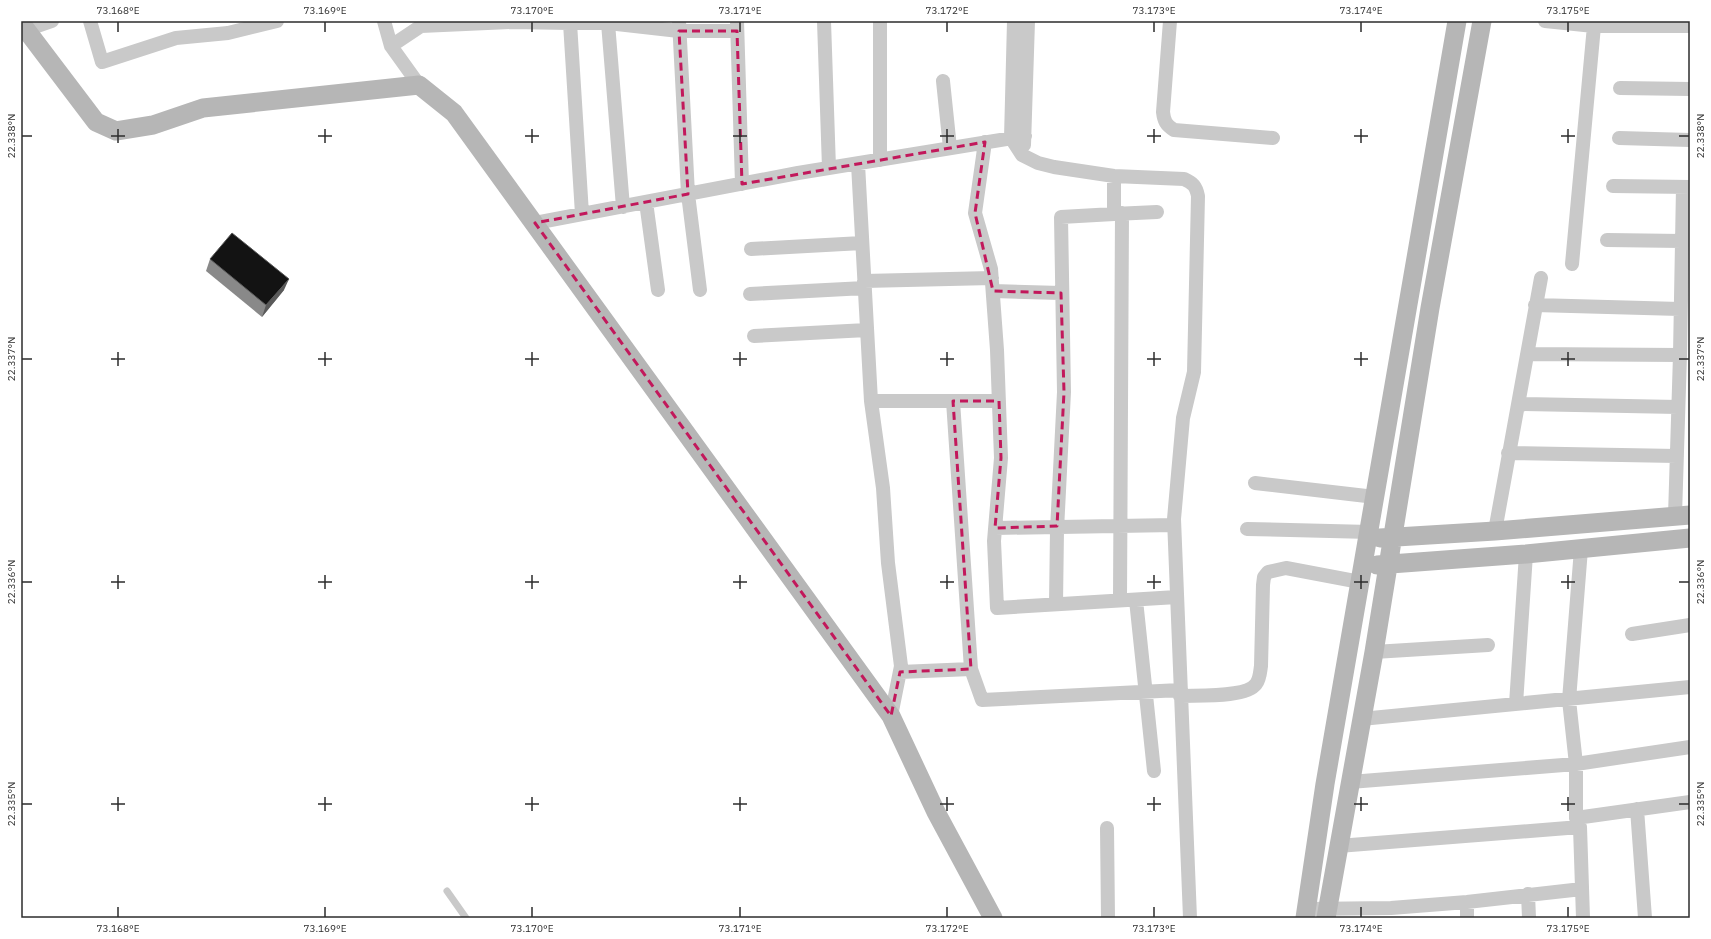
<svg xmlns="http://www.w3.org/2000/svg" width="1711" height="939" font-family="'IBM Plex Sans',sans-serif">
	<rect width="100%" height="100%" fill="#fff"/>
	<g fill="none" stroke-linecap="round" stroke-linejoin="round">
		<path stroke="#c9c9c9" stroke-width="7" d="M447 891 466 918"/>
		<path stroke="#c9c9c9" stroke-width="14" d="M90 21 102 62 176 38 228 33 277 21
			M384 21 391 46 419 85
			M679 21 688 194 700 290
			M737 21 742 184
			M824 21 829 168
			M880 21V160
			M1014 21 1011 138 1022 155 1038 163 1054 167 1114 176 1184 179C1193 183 1196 186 1198 196L1194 372 1183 418 1174 519 1190 918
			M1170 21 1163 112C1164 121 1166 125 1174 130L1273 138
			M1545 21 1594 26H1690
			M608 23 623 207
			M26 30 52 21
			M391 46 421 26 512 22 570 23
			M943 81 950 148
			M1620 88 1690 89
			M1619 138 1690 140
			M985 142 975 213 991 269 997 350 1001 458 994 541 997 608 1177 597
			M1024 145 1028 21
			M858 164 871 401 883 488 888 563 901 666 891 716
			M1613 186 1690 187
			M646 202 658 290
			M582 214 570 23H608L679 31H737
			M1114 214 1157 212
			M535 223 798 173 1025 136
			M1607 240 1682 241
			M751 249 862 243
			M1572 264 1594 26
			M864 281 992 278
			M993 291 1061 293
			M750 294 865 288
			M1535 305 1680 309
			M754 336 867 330
			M1527 354 1680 355
			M871 401H999
			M953 401 971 669
			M1518 404 1678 407
			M1508 453 1677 456
			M1255 483 1375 497
			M1675 516 1680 355 1683 187
			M995 528 1174 525
			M1247 529 1370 532
			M1495 531 1541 278
			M1581 549 1569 700 1576 764V818L1580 827 1583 918
			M1120 600 1122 213
			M1136 600 1154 771
			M1056 604 1057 530 1064 392 1061 217 1114 214V176
			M1632 634 1690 625
			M1374 652 1488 645
			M900 672 971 669 982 700 1180 690
			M1180 696C1197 695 1246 698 1256 684 1260 679 1260 672 1261 666L1263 585 1264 577 1268 572 1286 568 1360 582
			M1516 704 1526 554
			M1361 719 1690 687
			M1350 782 1576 764 1690 747
			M1637 809 1645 918
			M1576 818 1690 802
			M1107 828 1108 918
			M1338 846 1580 827
			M1528 894 1529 918
			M1467 902V918
			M1306 909 1391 908 1467 902 1582 889"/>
		<path stroke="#b6b6b6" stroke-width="19" d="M21 23 96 122 116 131 153 125 203 108 419 85 454 113 891 716 936 812 993 918
			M1380 538 1495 531 1690 515
			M1377 565 1526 554 1690 538
			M1305 918 1325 784 1457 21
			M1326 918 1374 652 1430 308 1482 21"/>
	</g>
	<path fill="#898989" d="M210 259 284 290 262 317 206 271Z"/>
	<path fill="#5a5a5a" d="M289 279 284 290 262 317 266 305Z"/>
	<path fill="#131313" stroke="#5a5a5a" d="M232 233 289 279 266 305 210 259Z"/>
	<path fill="none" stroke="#c2185b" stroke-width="3" stroke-dasharray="8 5" stroke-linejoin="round" d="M679 31H737L742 184 985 142 975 213 993 291 1061 293 1064 392 1057 526 995 528 1001 458 999 401H953L971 669 900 672 891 716 535 223 688 194Z"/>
	<path fill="none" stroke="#2c2c2c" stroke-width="1.5" d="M118 22V32M325 22V32M532 22V32M740 22V32M947 22V32M1154 22V32M1361 22V32M1568 22V32M118 129V143M325 129V143M532 129V143M740 129V143M947 129V143M1154 129V143M1361 129V143M1568 129V143M22 136H32M111 136H125M318 136H332M525 136H539M733 136H747M940 136H954M1147 136H1161M1354 136H1368M1561 136H1575M1679 136H1689M118 352V366M325 352V366M532 352V366M740 352V366M947 352V366M1154 352V366M1361 352V366M1568 352V366M22 359H32M111 359H125M318 359H332M525 359H539M733 359H747M940 359H954M1147 359H1161M1354 359H1368M1561 359H1575M1679 359H1689M118 575V589M325 575V589M532 575V589M740 575V589M947 575V589M1154 575V589M1361 575V589M1568 575V589M22 582H32M111 582H125M318 582H332M525 582H539M733 582H747M940 582H954M1147 582H1161M1354 582H1368M1561 582H1575M1679 582H1689M118 797V811M325 797V811M532 797V811M740 797V811M947 797V811M1154 797V811M1361 797V811M1568 797V811M22 804H32M111 804H125M318 804H332M525 804H539M733 804H747M940 804H954M1147 804H1161M1354 804H1368M1561 804H1575M1679 804H1689M118 907V917M325 907V917M532 907V917M740 907V917M947 907V917M1154 907V917M1361 907V917M1568 907V917"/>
	<rect width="1711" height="939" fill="none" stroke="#ffffff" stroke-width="44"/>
	<rect x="22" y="22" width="1667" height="895" fill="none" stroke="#2c2c2c" stroke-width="1.5"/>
	<g font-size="10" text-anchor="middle" fill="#2c2c2c">
		<text x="118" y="14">73.168°E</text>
		<text x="325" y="14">73.169°E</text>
		<text x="532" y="14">73.170°E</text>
		<text x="740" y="14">73.171°E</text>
		<text x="947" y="14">73.172°E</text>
		<text x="1154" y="14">73.173°E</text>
		<text x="1361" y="14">73.174°E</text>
		<text x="1568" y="14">73.175°E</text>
		<text transform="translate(11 136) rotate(-90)" y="4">22.338°N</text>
		<text transform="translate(1700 136) rotate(-90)" y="4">22.338°N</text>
		<text transform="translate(11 359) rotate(-90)" y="4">22.337°N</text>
		<text transform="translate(1700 359) rotate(-90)" y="4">22.337°N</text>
		<text transform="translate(11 582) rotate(-90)" y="4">22.336°N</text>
		<text transform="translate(1700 582) rotate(-90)" y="4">22.336°N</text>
		<text transform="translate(11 804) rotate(-90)" y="4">22.335°N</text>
		<text transform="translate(1700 804) rotate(-90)" y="4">22.335°N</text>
		<text x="118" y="932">73.168°E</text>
		<text x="325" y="932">73.169°E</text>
		<text x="532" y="932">73.170°E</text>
		<text x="740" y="932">73.171°E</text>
		<text x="947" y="932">73.172°E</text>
		<text x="1154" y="932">73.173°E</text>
		<text x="1361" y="932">73.174°E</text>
		<text x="1568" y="932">73.175°E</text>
	</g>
</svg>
